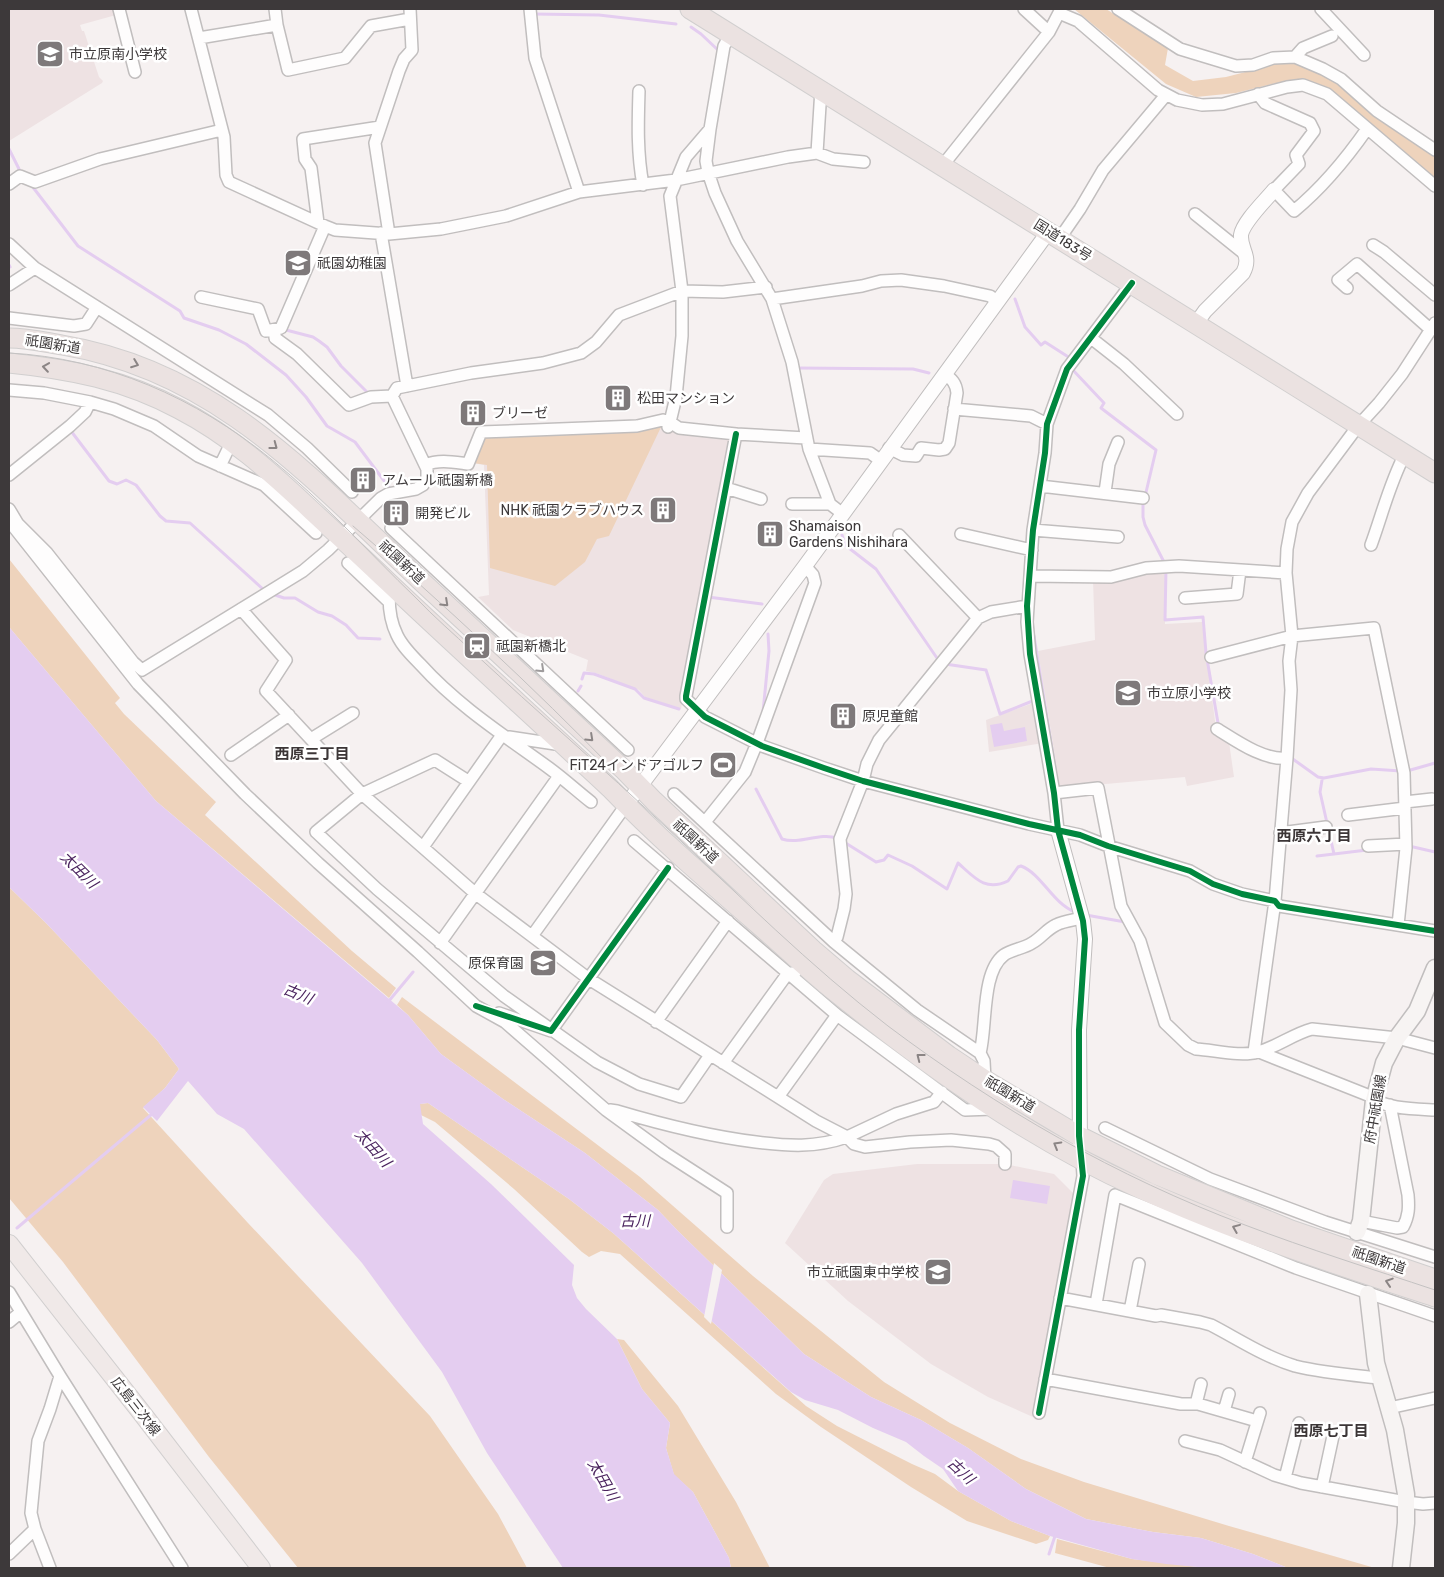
<svg xmlns="http://www.w3.org/2000/svg" width="1444" height="1577" font-family="Rubik,'Noto Sans JP',sans-serif">
	<rect width="100%" height="100%" fill="#f6f1f1"/>
	<path fill="#eee2e3" d="M9 9H115L116 15 80 25 82 31H84L99 77 103 81 102 83 9 141Z
		M663 424 730 437 732 440 681 709 645 697 639 690 596 673 586 671 588 660 513 630 478 597 489 595 484 465 473 463Z
		M1165 570V624L1202 622 1217 736 1229 742 1234 777 1187 786 1185 777 1060 788 1038 651 1095 640 1093 580Z
		M1036 702 1043 743 989 752 986 720Z
		M917 1164H1005L1054 1174 1074 1194 1033 1417 988 1397 931 1364 848 1301 785 1243 824 1180 833 1174Z"/>
	<path fill="#eed3bc" d="M1074 9H1106L1168 48 1165 65 1193 81 1226 77 1292 60 1331 77 1416 140 1435 157V181L1314 85 1276 83 1236 93 1196 97 1166 84Z
		M662 425 609 536 597 539 585 562 555 586 490 568 487 465 473 463 484 437 640 431Z
		M9 559 120 698 115 703 124 714 216 802 205 815 352 951 396 988 389 998 156 801 9 627Z
		M9 887 46 923 157 1040 179 1069 165 1088 143 1108 248 1223 430 1416 498 1514 527 1568H298L209 1457 63 1262 9 1198Z
		M402 997 640 1177 753 1276 884 1382 950 1423 1021 1459 1084 1482 1229 1526 1375 1568H1288L1253 1554 1201 1538 1153 1532 1086 1519 1026 1489 968 1448 921 1420 871 1397 804 1354 678 1231 658 1210 585 1153 503 1099 441 1054 408 1015 397 1005Z
		M428 1103 569 1199 613 1233 806 1406 837 1426 912 1464 935 1474 958 1491 1011 1521 1050 1536 1048 1540 1036 1544 967 1521 911 1487 821 1427 776 1394 620 1254 601 1251 589 1257 582 1252 514 1189 435 1122 421 1115 419 1104Z
		M617 1339 624 1340 678 1406 736 1502 770 1568H731L729 1558 693 1492 674 1475 666 1448 670 1423 642 1389Z
		M1057 1539 1132 1559 1208 1568H1110L1055 1553Z"/>
	<path fill="#e4cdf0" d="M9 627 156 801 408 1015 441 1054 503 1099 585 1153 658 1210 678 1231 804 1354 871 1397 921 1420 968 1448 1026 1489 1086 1519 1153 1532 1201 1538 1253 1554 1288 1568H1208L1166 1564 1132 1559 1050 1536 1011 1521 958 1491 943 1469 924 1456 906 1442 873 1428 838 1410 805 1400 791 1392 613 1233 569 1199 428 1103 420 1104 423 1124 491 1184 574 1265 572 1285 577 1298 586 1309 617 1339 642 1389 670 1423 666 1448 674 1474 693 1492 729 1558 731 1568H563L487 1453 442 1372 362 1263 244 1129 217 1114 188 1081 157 1121 143 1107 165 1088 179 1069 157 1040 46 923 9 887Z
		M1002 723 1004 731 1025 727 1027 741 994 747 990 725Z
		M1013 1180 1050 1186 1047 1204 1010 1198Z"/>
	<path fill="#f6f1f1" d="M714 1263 722 1270 711 1324 704 1317Z"/>
	<g fill="none" stroke-linecap="round" stroke-linejoin="round">
		<path stroke="#e4cdf0" stroke-width="3" d="M534 14 599 15 676 24
			M691 27 701 34 719 51
			M9 149 19 169
			M32 186 78 246 180 311 184 318 219 330 246 344 286 375 306 397 327 426 355 442 391 490
			M9 265 10 267
			M1015 299 1025 327 1041 345 1045 342 1070 358
			M286 330 313 337 319 341 327 347 341 366 368 393
			M797 368 913 369 929 373
			M1071 368 1104 403 1101 408 1156 450 1143 505V517L1145 525 1164 562
			M68 433 71 431 109 481 117 484 126 480 136 485 160 516 166 521 190 523 264 590
			M842 535 845 545 876 569 939 661
			M1166 568 1165 620 1203 617 1206 653 1218 723
			M272 594 284 598H295L318 612 332 616 346 625 358 638 380 639
			M708 597 762 604
			M1034 636 1055 768
			M945 664 986 670 1000 714 1035 700
			M582 679 584 673 594 674 635 689 644 698 679 709
			M578 691 581 686
			M763 712 769 651 768 634
			M1290 757 1318 777 1324 778 1371 769 1401 771
			M1407 771 1435 763
			M1322 780 1320 792 1334 854 1367 850
			M756 789 782 839C800 845 819 832 837 838
			M844 842 876 862 884 860 888 855 912 866 947 889 958 863C974 877 985 892 1008 881L1018 867 1021 866C1042 874 1052 903 1075 912
			M1409 846 1435 852
			M1317 856 1334 854
			M1086 915 1125 922
			M388 1002 413 972
			M17 1228 152 1114
			M1049 1554 1055 1536"/>
		<g stroke="#c1bebe" stroke-width="14">
			<path id="minor" d="M119 9 135 72
				M191 9 224 137 226 175 229 182 325 226 335 230 389 234 441 229 506 216 579 192 676 180 788 157 817 153
				M530 9 535 58 579 192
				M1024 9 1049 32
				M1118 9 1180 49 1236 66 1253 65 1273 58 1295 57 1323 69 1341 79 1377 111 1435 150
				M1321 9 1364 55
				M1059 13 1078 21 1158 90 1177 100 1202 105 1223 104 1287 87 1303 85 1327 94 1435 186
				M277 25 288 70 345 58 371 26 410 19
				M731 34 724 46 710 129 706 161 708 172 715 193 737 241 772 299 792 362 809 449 830 504 843 514
				M199 38 277 25 275 9
				M1295 57 1303 48 1332 36
				M821 89 817 153 833 159 864 162
				M639 91C638 123 637 153 643 185
				M1258 94 1265 103 1310 123 1314 131 1296 155 1299 164 1274 190 1294 211C1323 187 1346 159 1367 129
				M943 165 1049 32 1061 9
				M9 184 20 176 35 182 100 159 222 130
				M1195 214 1246 255
				M318 223 311 168 305 159 303 139 380 127
				M381 233 407 386
				M389 234 375 143 399 71 404 59 412 50 410 9
				M1060 238 1080 209 1103 170 1166 95
				M9 244 35 268 268 415 307 448 352 492
				M1373 245 1384 252 1435 295
				M9 285 35 268
				M1347 288 1338 280 1357 264 1430 329
				M201 297 258 309 266 331 281 328 325 226
				M772 299 862 286 881 281 901 280 944 286 990 296 997 301
				M9 318 74 326 86 324 97 307
				M1435 323 1402 374 1379 403 1358 426 1308 493 1292 522 1287 549 1286 573 1292 636 1289 661 1291 690 1287 758 1275 901 1254 1052H1259L1370 1096C1383 1109 1417 1109 1435 1110
				M275 330V338L297 354 349 405 371 397 392 396 397 388 471 373 543 363 581 353 596 342 619 315 682 291 723 292 766 287
				M1091 338 1124 364 1177 414
				M9 390 44 393 90 402 114 409 154 426 198 456 264 485 316 533
				M954 409 1031 416 1047 424
				M668 427 670 422 679 428 736 434 806 438
				M736 434 686 696V699L705 717 762 746 824 768 863 781 1029 824 1080 835 1108 846 1190 871 1213 884 1242 894 1275 901 1279 906 1435 931
				M889 448 903 455 916 456 921 448 939 450 945 449 949 443 957 393C956 383 952 379 944 374
				M809 449 870 453 880 460
				M425 465C439 459 453 462 468 464L481 432 637 426 663 420 670 422 676 397 682 336V291L670 196 686 157 710 129
				M220 466 232 441
				M9 475 70 426 85 412 90 402
				M1040 486 1143 498
				M726 488 761 499
				M1105 492 1109 464 1118 442
				M792 504H830
				M9 509 18 524 47 553 133 662 142 670 303 571 328 550 381 498 388 494 416 489 423 485 427 478V469L392 396
				M9 521 138 684 245 794 318 863 418 952 476 1006 505 1022 606 1110 665 1153 727 1193V1227
				M391 528 628 750
				M1033 530 1118 537
				M961 534 1032 550
				M899 535 978 618
				M1371 545C1382 515 1390 482 1405 454
				M348 563 388 601
				M1030 576 1111 577 1146 568 1179 566 1286 573
				M390 583C388 601 389 619 397 635 402 646 412 656 421 665 458 706 505 736 549 768 564 779 577 791 591 802
				M1185 598 1237 594 1240 570
				M241 609 286 660 266 691 362 794 476 894 589 979 778 1097 837 1015
				M1211 657 1292 636 1374 628 1404 773 1406 848 1398 925
				M1217 729C1235 740 1264 761 1287 758
				M509 737 562 745
				M311 739 353 713
				M231 755 289 715
				M468 781 435 760 362 794 316 832 377 889 504 996 597 1062 639 1084 681 1097 710 1055
				M1054 793 1098 788 1121 906 1140 941 1165 1023 1188 1045 1196 1049C1214 1050 1241 1057 1258 1052 1277 1047 1293 1034 1312 1029L1397 1038 1435 1048
				M674 794 834 942 917 1010 980 1053 984 1061 985 1080
				M1405 802 1432 799
				M1348 815 1405 808
				M705 822 745 772 757 743 815 583 813 575 805 566
				M1058 830 1054 793 1030 654 1027 622 1033 530 1045 453 1047 424 1067 369 1132 283
				M1280 833 1326 827
				M634 841 837 1015 965 1110 993 1109
				M1368 846 1406 844
				M423 847 502 735
				M532 936 626 805
				M834 942 837 937 844 909 846 894 840 839 863 781 867 764 879 740 978 618 991 612 1027 606
				M440 943 559 776
				M499 1013 551 1031 668 868
				M656 1022 728 921
				M980 1053C987 1027 981 972 1004 955 1012 949 1023 949 1032 943 1041 938 1047 929 1056 925 1063 921 1074 920 1082 918
				M723 1063 788 973H795
				M778 1097 816 1121 847 1137 896 1114 934 1102 942 1092
				M610 1110 617 1111C664 1125 707 1136 756 1142 789 1146 815 1148 847 1137L854 1144 865 1147 910 1142 951 1140 989 1144 996 1146 1005 1154V1164
				M1105 1128 1210 1179 1325 1222 1435 1257
				M1361 1221 1397 1228 1403 1227C1409 1216 1409 1207 1408 1195L1390 1105
				M9 1292 60 1376 182 1568
				M1060 1298 1156 1316 1161 1315 1200 1322 1211 1325C1238 1339 1265 1357 1295 1366 1323 1373 1351 1375 1380 1378
				M1096 1304 1115 1195 1296 1268 1435 1316
				M1130 1311 1139 1264
				M9 1322 21 1312
				M1045 1379 1181 1404H1198L1257 1421
				M1196 1404 1201 1384
				M1389 1408 1435 1398
				M1224 1411 1229 1394
				M1039 1413 1083 1176 1082 1160
				M1185 1441 1220 1450 1274 1475 1301 1483 1406 1502 1423 1504 1435 1503
				M1245 1462 1260 1413
				M1285 1478 1299 1423
				M1322 1487 1333 1436
				M9 1554 35 1529
				M50 1568 35 1529 31 1513 38 1441 50 1409 60 1376"/>
		</g>
		<g stroke="#c1bebe" stroke-width="16">
			<path id="tertiary" d="M1195 325 1205 311 1243 273C1252 256 1240 250 1241 235 1243 222 1265 201 1274 190
				M626 805 805 566 1049 231
				M1058 830 1083 921 1085 939 1079 1030 1080 1143"/>
		</g>
		<g stroke="#c1bebe" stroke-width="19">
			<path id="secondary" d="M1357 1232 1361 1221 1374 1100 1384 1063 1397 1038 1417 1011 1435 968
				M1368 1294 1376 1363 1395 1430 1406 1494V1523L1401 1568"/>
		</g>
		<g stroke="#d1cfcf" stroke-width="20">
			<path id="primary" d="M9 1244 141 1412 261 1568"/>
		</g>
		<g stroke="#d1cfcf" stroke-width="21">
			<path id="trunk" d="M690 9 1435 473
				M9 338C27 338 44 342 62 345 218 371 311 478 420 580 487 643 555 706 623 769L654 801 813 950 847 979 949 1056 985 1080 1079 1136 1157 1175 1291 1230 1435 1279
				M9 363C70 369 125 380 179 409 229 435 270 471 311 510 337 534 363 558 388 582 461 651 536 719 610 788 659 839 713 885 766 931 790 952 813 974 837 993 930 1068 1030 1139 1139 1188 1235 1232 1335 1264 1435 1297"/>
		</g>
		<use href="#minor" stroke="#fefdfd" stroke-width="11"/>
		<use href="#tertiary" stroke="#fefdfd" stroke-width="14"/>
		<use href="#secondary" stroke="#f7f4f3" stroke-width="16"/>
		<use href="#primary" stroke="#f0e9e8" stroke-width="18"/>
		<use href="#trunk" stroke="#ebe2e1" stroke-width="19"/>
		<path stroke="#c4c2c2" stroke-width="1" d="M9 353C106 358 196 398 271 459 323 501 368 552 416 598 434 617 454 634 473 652 537 712 603 768 667 828 739 895 810 966 888 1026 997 1108 1117 1177 1245 1225 1308 1249 1372 1269 1435 1290
			M353 526C444 604 532 686 616 772"/>
		<g stroke="#fff" stroke-width="9">
			<path id="cycleway" d="M736 434 686 696V699L705 717 762 746 824 768 863 781 1029 824 1080 835 1108 846 1190 871 1213 884 1242 894 1275 901 1279 906 1435 931
				M476 1006 551 1031 668 868
				M1039 1413 1083 1176 1079 1136V1030L1085 939 1083 921 1058 830 1054 793 1030 654 1027 606 1033 530 1045 453 1047 424 1067 369 1132 283"/>
		</g>
		<use href="#cycleway" stroke="#00873e" stroke-width="6"/>
	</g>
	<defs><path id="oneway-chevron" d="M-2-3.5L2.5 0L-2 3.5" fill="none" stroke-width="1.6" stroke-linecap="round" stroke-linejoin="round" transform="scale(1.25)"/></defs>
	<g stroke="#8b8585">
		<use href="#oneway-chevron" transform="translate(135 364) rotate(21)"/>
		<use href="#oneway-chevron" transform="translate(46 367) rotate(-172)"/>
		<use href="#oneway-chevron" transform="translate(274 446) rotate(37)"/>
		<use href="#oneway-chevron" transform="translate(445 603) rotate(43)"/>
		<use href="#oneway-chevron" transform="translate(590 738) rotate(43)"/>
		<use href="#oneway-chevron" transform="translate(920 1057) rotate(-142)"/>
		<use href="#oneway-chevron" transform="translate(1057 1145) rotate(-150)"/>
		<use href="#oneway-chevron" transform="translate(1236 1228) rotate(-158)"/>
		<use href="#oneway-chevron" transform="translate(1389 1282) rotate(-162)"/>
	</g>
	<use stroke="#9e9b9c" href="#oneway-chevron" transform="translate(541 669) rotate(43)"/>
	<defs>
		<g id="school-square" transform="scale(1.4375)"><rect x="-9" y="-9" width="18" height="18" rx="4" fill="#7e797a" stroke="#fff"/><path d="M0-5L7-2L0 1L-7-2ZM-4 1L0 2.5L4 1V4Q0 6-4 4Z" fill="#fff"/></g>
		<g id="building-square" transform="scale(1.4375)"><rect x="-9" y="-9" width="18" height="18" rx="4" fill="#7e797a" stroke="#fff"/><path d="M-4-6H4V6H1V3H-1V6H-4ZM-2.5-4.3h1.7v1.8h-1.7ZM.8-4.3h1.7v1.8H.8ZM-2.5-1h1.7V.8h-1.7ZM.8-1h1.7V.8H.8Z" fill="#fff"/></g>
		<g id="station-square" transform="scale(1.4375)"><rect x="-9" y="-9" width="18" height="18" rx="4" fill="#7e797a" stroke="#fff"/><path d="M-3-6H3Q5-6 5-4V2Q5 4 3 4L4.5 6H3L1.5 4h-3L-3 6H-4.5L-3 4Q-5 4-5 2V-4Q-5-6-3-6ZM-3.5-4v3h7v-3ZM-3.5 1v1.5H-2V1ZM2 1v1.5H3.5V1Z" fill="#fff"/></g>
		<g id="stadium-square" transform="scale(1.4375)"><rect x="-9" y="-9" width="18" height="18" rx="4" fill="#7e797a" stroke="#fff"/><path d="M0-5a6.5 5 0 1 0 0 10a6.5 5 0 1 0 0-10ZM-3.5-1.8h7v3.6h-7Z" fill="#fff"/></g>
	</defs>
	<g fill-rule="evenodd">
		<use href="#school-square" x="50" y="54"/>
		<use href="#school-square" x="298" y="263"/>
		<use href="#building-square" x="618" y="398"/>
		<use href="#building-square" x="473" y="413"/>
		<use href="#building-square" x="363" y="480"/>
		<use href="#building-square" x="663" y="510"/>
		<use href="#building-square" x="396" y="513"/>
		<use href="#building-square" x="770" y="534"/>
		<use href="#station-square" x="477" y="646"/>
		<use href="#school-square" x="1128" y="693"/>
		<use href="#building-square" x="843" y="716"/>
		<use href="#stadium-square" x="723" y="765"/>
		<use href="#school-square" x="543" y="963"/>
		<use href="#school-square" x="938" y="1272"/>
	</g>
	<g text-anchor="middle" stroke-width="5" stroke-linejoin="round" paint-order="stroke">
		<g font-size="14" fill="#3d393a" stroke="#fff" text-anchor="start">
			<text x="69" y="59">市立原南小学校</text>
			<text x="317" y="268">祇園幼稚園</text>
			<text x="637" y="403">松田マンション</text>
			<text x="492" y="418">ブリーゼ</text>
			<text x="382" y="485">アムール祇園新橋</text>
			<text x="644" y="515" text-anchor="end">NHK 祇園クラブハウス</text>
			<text x="415" y="518">開発ビル</text>
			<text x="789" y="531">Shamaison<tspan x="789" dy="16">Gardens Nishihara</tspan></text>
			<text x="496" y="651">祗園新橋北</text>
			<text x="1147" y="698">市立原小学校</text>
			<text x="862" y="721">原児童館</text>
			<text x="704" y="770" text-anchor="end">FiT24インドアゴルフ</text>
			<text x="524" y="968" text-anchor="end">原保育園</text>
			<text x="919" y="1277" text-anchor="end">市立祇園東中学校</text>
		</g>
		<g font-size="14" fill="#3d393a" stroke="#fff">
			<text transform="translate(1063 240) rotate(32)" y="5">国道183号</text>
			<text transform="translate(53 344) rotate(9)" y="5">祇園新道</text>
			<text transform="translate(402 562) rotate(43)" y="5">祇園新道</text>
			<text transform="translate(696 841) rotate(43)" y="5">祇園新道</text>
			<text transform="translate(1010 1094) rotate(31)" y="5">祇園新道</text>
			<text transform="translate(1375 1109) rotate(-80)" y="5">府中祇園線</text>
			<text transform="translate(1379 1260) rotate(19)" y="5">祇園新道</text>
			<text transform="translate(136 1406) rotate(52)" y="5">広島三次線</text>
		</g>
		<g font-size="15" font-weight="bold" fill="#3c3637" stroke="#fff">
			<text x="312" y="759">西原三丁目</text>
			<text x="1314" y="841">西原六丁目</text>
			<text x="1331" y="1436">西原七丁目</text>
		</g>
		<g font-size="15" font-style="italic" fill="#4b245f" stroke="#fff">
			<text transform="translate(79 870) rotate(45)" y="5">太田川</text>
			<text transform="translate(298 994) rotate(22)" y="5">古川</text>
			<text transform="translate(373 1148) rotate(48)" y="5">太田川</text>
			<text x="635" y="1226">古川</text>
			<text transform="translate(961 1471) rotate(43)" y="5">古川</text>
			<text transform="translate(603 1480) rotate(60)" y="5">太田川</text>
		</g>
	</g>
	<rect width="1444" height="1577" fill="none" stroke="#3d393a" stroke-width="20"/>
</svg>
